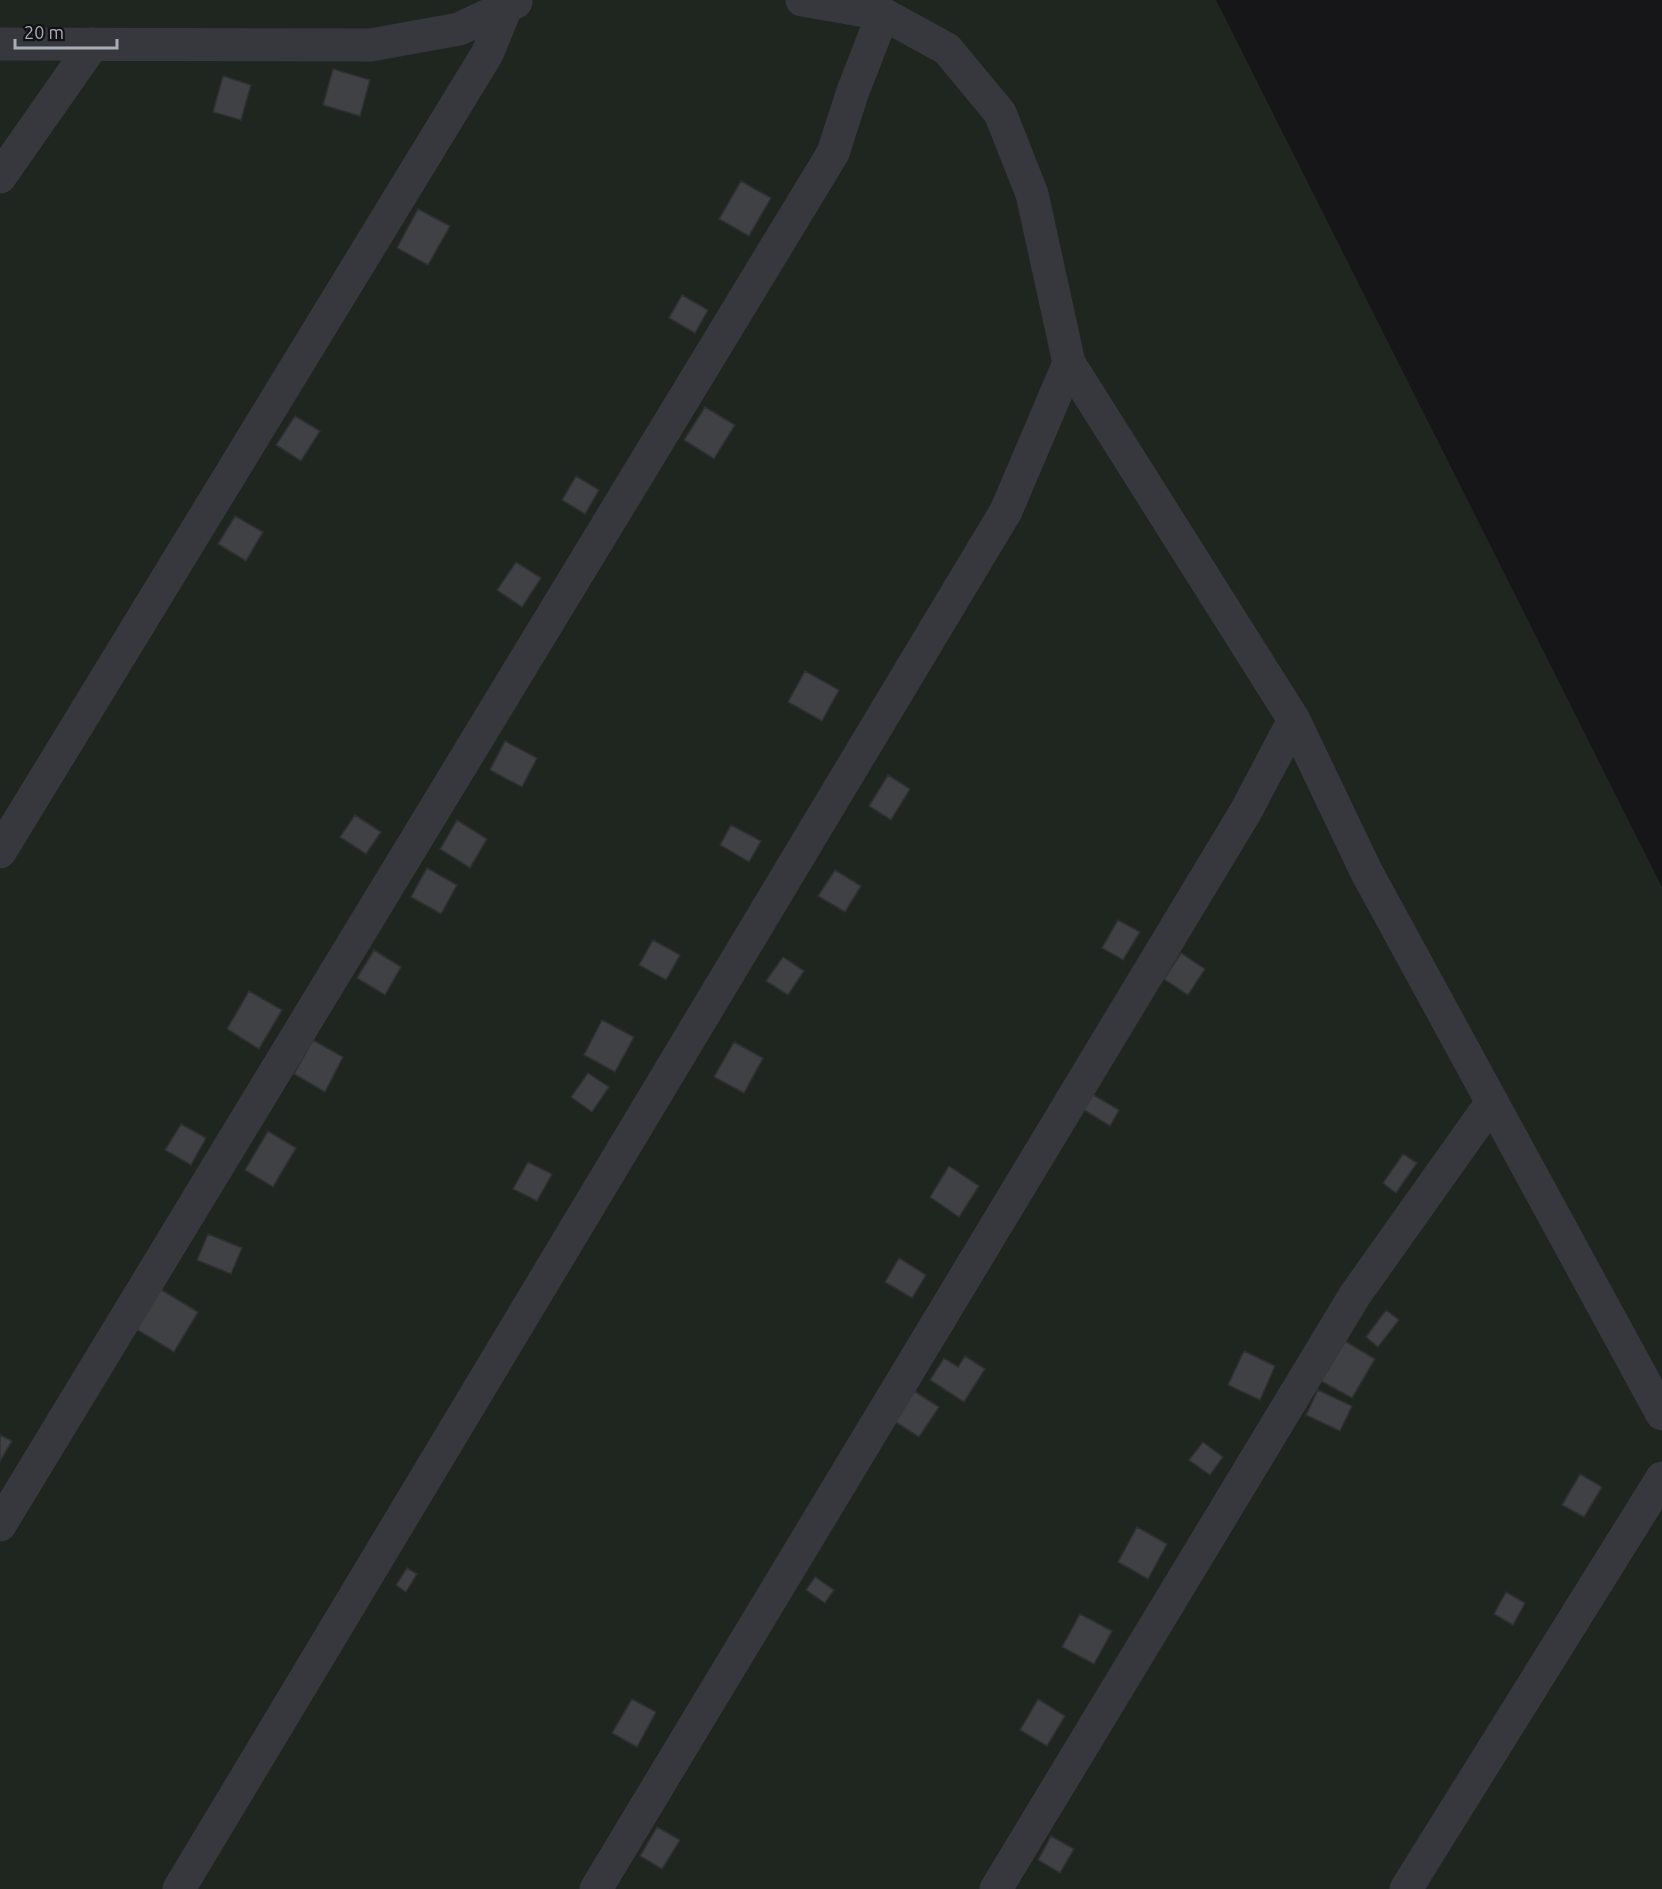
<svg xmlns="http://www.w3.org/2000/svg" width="1662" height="1889" font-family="Ubuntu,sans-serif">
	<rect width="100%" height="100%" fill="#161618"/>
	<path fill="#1e261f" d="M0 0H1216L1662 887V1889H0Z"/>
	<path fill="#404145" stroke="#303034" stroke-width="1.5" d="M333 69 370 80 360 116 323 105Z
		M223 76 251 85 241 120 213 112Z
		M741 181 771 198 749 236 719 219Z
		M418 209 450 226 428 265 397 248Z
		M682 295 708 310 695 333 669 318Z
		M705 407 735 425 714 459 684 440Z
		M295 416 320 431 301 461 276 445Z
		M576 476 599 490 585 514 562 500Z
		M235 516 263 532 246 561 218 544Z
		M516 562 541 578 522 607 497 590Z
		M805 671 839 690 822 721 788 702Z
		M505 741 537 758 522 787 490 770Z
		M888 775 910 789 891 820 869 806Z
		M355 815 381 832 366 854 340 837Z
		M457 820 487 839 470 868 440 849Z
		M731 825 761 841 749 862 720 845Z
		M427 868 457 885 441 914 411 897Z
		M835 870 861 886 845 912 818 896Z
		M1118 920 1140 932 1123 960 1102 948Z
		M653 940 680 955 666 980 639 965Z
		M374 950 401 967 385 995 357 978Z
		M1181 953 1205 969 1188 995 1164 979Z
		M783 957 804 971 788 995 766 981Z
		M249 991 282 1010 259 1049 227 1029Z
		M602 1020 634 1037 615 1072 584 1055Z
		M313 1040 343 1057 325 1092 294 1074Z
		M734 1042 763 1058 744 1093 714 1077Z
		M588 1073 609 1087 592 1112 571 1097Z
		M1090 1093 1119 1110 1110 1126 1081 1108Z
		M181 1124 206 1138 191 1165 165 1150Z
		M268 1131 296 1148 273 1187 245 1170Z
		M1403 1154 1417 1163 1396 1193 1383 1183Z
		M528 1162 552 1174 537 1201 513 1189Z
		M949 1166 979 1186 959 1217 930 1197Z
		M208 1234 242 1248 231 1274 197 1260Z
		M899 1258 926 1275 912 1298 885 1282Z
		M160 1289 198 1312 174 1352 136 1329Z
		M1386 1310 1399 1320 1378 1347 1366 1337Z
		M1345 1341 1375 1359 1352 1398 1321 1381Z
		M1244 1351 1275 1366 1260 1400 1228 1385Z
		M965 1356 985 1369 964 1402 930 1380 944 1358 958 1367Z
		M1318 1390 1352 1406 1340 1431 1306 1415Z
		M914 1391 939 1407 919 1437 894 1421Z
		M0 1435 12 1441 0 1461Z
		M1203 1442 1223 1457 1210 1475 1189 1460Z
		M1580 1474 1602 1487 1584 1517 1562 1505Z
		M1137 1527 1167 1544 1148 1579 1118 1562Z
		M407 1568 417 1574 406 1592 396 1585Z
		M815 1577 834 1590 825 1603 806 1590Z
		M1506 1592 1525 1603 1513 1625 1494 1614Z
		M1080 1614 1112 1631 1094 1664 1062 1647Z
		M632 1699 656 1712 637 1747 612 1733Z
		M1038 1699 1065 1716 1047 1746 1020 1730Z
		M657 1827 680 1840 662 1869 640 1856Z
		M1051 1836 1074 1849 1060 1873 1038 1860Z"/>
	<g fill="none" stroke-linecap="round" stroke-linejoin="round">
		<path stroke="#37383d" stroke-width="33" d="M802 0 883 14 947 49 1000 113 1032 194 1069 363 1294 720 1366 871 1662 1414
			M0 44 371 45 459 29 516 2
			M0 177 93 44
			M0 852 487 54 506 8
			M0 1525 833 153 853 91 883 14
			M179 1889 1006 511 1069 363
			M596 1889 1246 811 1294 720
			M996 1889 1355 1295 1492 1102
			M1406 1889 1662 1478"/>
	</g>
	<path d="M15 39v9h102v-9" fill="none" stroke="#a8adb8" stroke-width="3"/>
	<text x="24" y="39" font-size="18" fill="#a8adb8" stroke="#111113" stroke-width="4.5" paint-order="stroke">20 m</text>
</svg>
